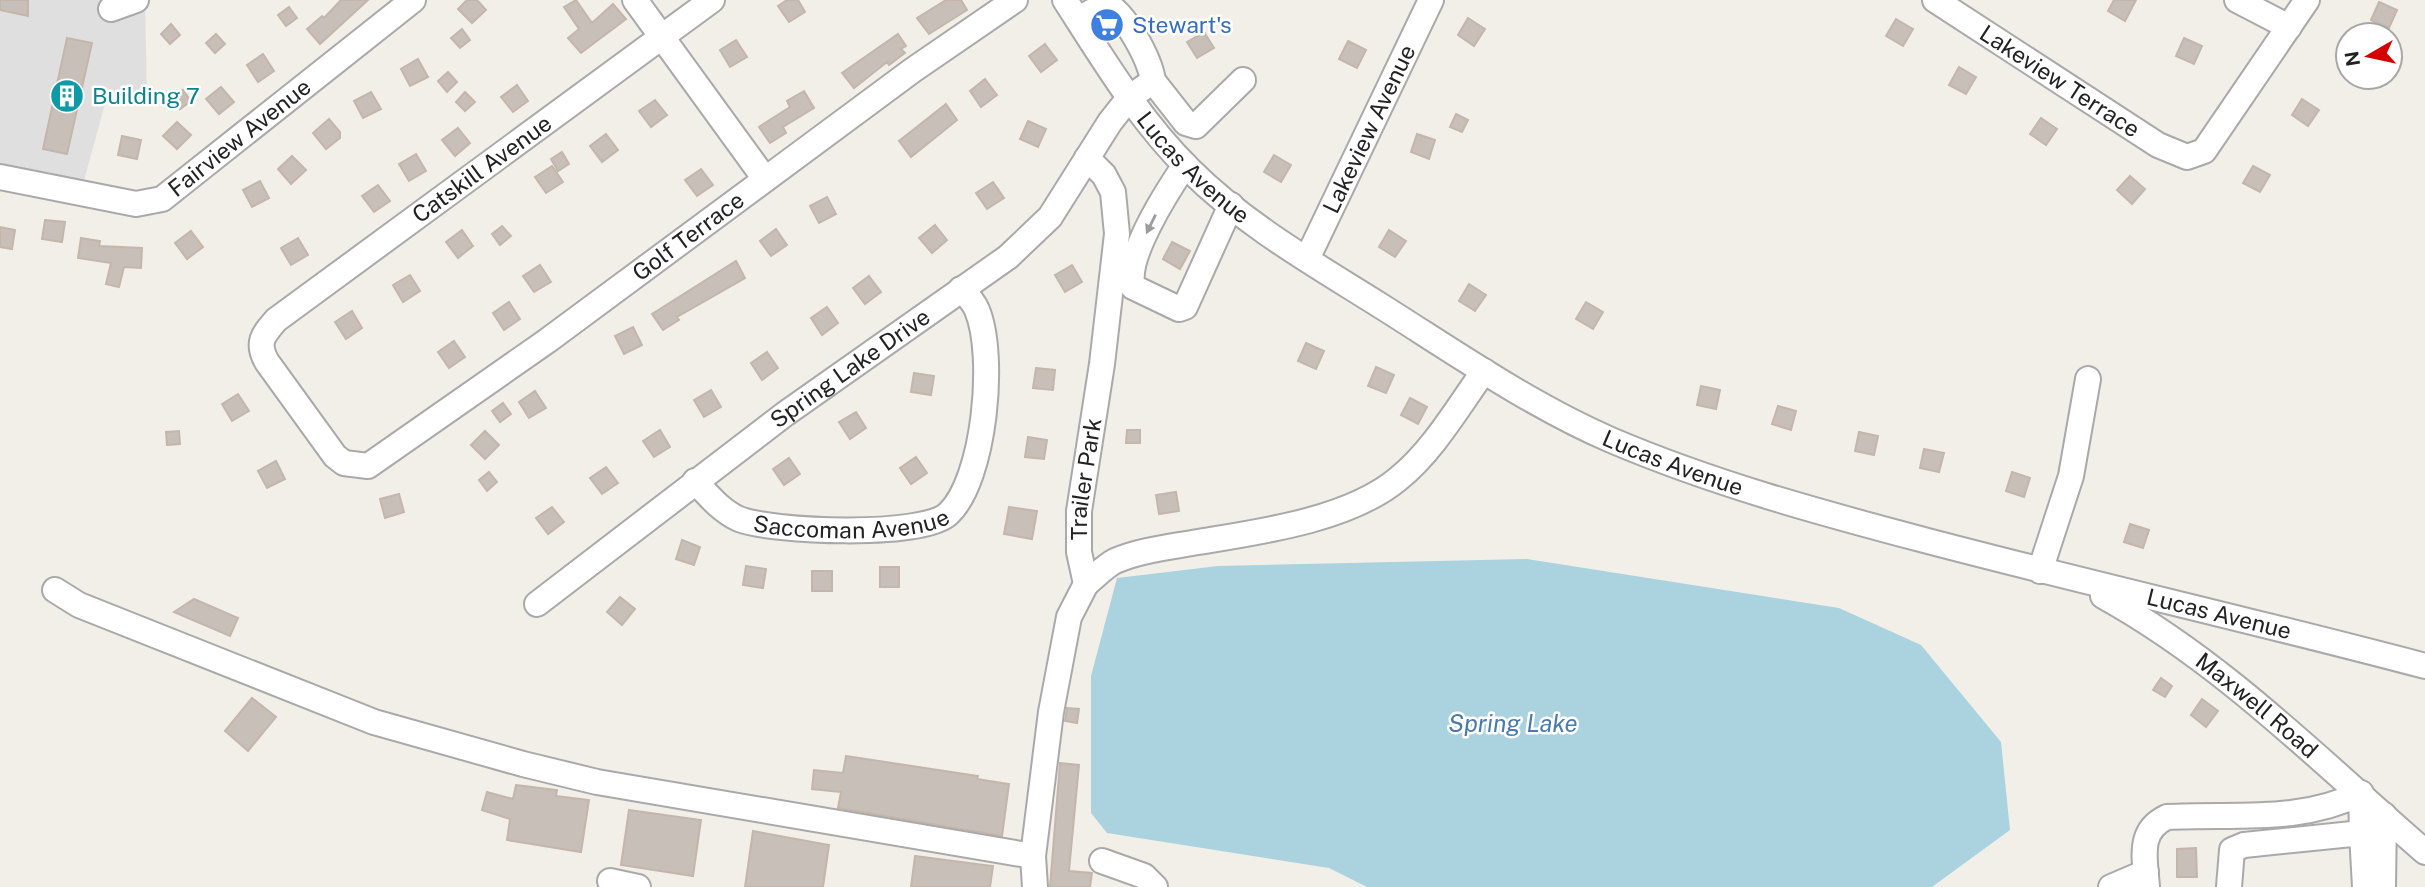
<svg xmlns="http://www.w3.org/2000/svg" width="2425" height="887" font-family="'Public Sans',sans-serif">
	<rect width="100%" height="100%" fill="#f2efe9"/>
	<path fill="#e0dfdf" d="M0 0H145L147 99 108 93 83 184 0 165Z"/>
	<path fill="#aad3df" d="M1527 559 1839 608 1921 645 2001 742 2010 830 1932 887H1367L1329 868 1107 833 1091 813V676L1117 578 1218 566Z"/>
	<path fill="#c7bfb8" stroke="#c4b6ab" stroke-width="2" d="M0 0H28V16L0 10Z
		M341 0H368L320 44 307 29 322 16 324 18Z
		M467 0H477L486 10 472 23 458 9Z
		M576 0 592 23 613 4 626 19 581 53 568 38 579 29 564 7Z
		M787 0H798L805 12 789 22 778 6Z
		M946 0H961L967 10 929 34 917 18Z
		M2114 0H2136L2125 21 2108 11Z
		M2379 2 2397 10 2389 28 2371 20Z
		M289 7 297 18 286 26 278 15Z
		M1468 18 1485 29 1474 46 1458 35Z
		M1896 19 1913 29 1903 46 1886 36Z
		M171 24 180 35 170 44 161 34Z
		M462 29 470 40 460 48 451 38Z
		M1204 32 1214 48 1197 58 1187 42Z
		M216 34 225 44 215 53 206 43Z
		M898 34 906 46 901 49 905 53 889 65 887 62 854 88 842 73Z
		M67 38 92 43 67 154 43 149Z
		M2184 38 2202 46 2194 64 2176 56Z
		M736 40 747 57 730 67 720 50Z
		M1348 41 1366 50 1357 68 1339 59Z
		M1045 44 1057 60 1041 72 1029 56Z
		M263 54 274 71 258 82 247 65Z
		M418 59 428 77 410 86 401 69Z
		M1959 67 1976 77 1966 94 1949 85Z
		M448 72 457 82 447 92 438 81Z
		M985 79 997 95 981 107 970 91Z
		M517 85 528 101 513 112 501 97Z
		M221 87 234 102 219 114 206 99Z
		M183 90 191 101 180 109 172 98Z
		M804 91 814 108 783 127 786 133 770 143 759 127 790 107 787 101Z
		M371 92 381 109 363 118 354 101Z
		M465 92 475 102 465 111 456 102Z
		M2302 99 2319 110 2308 126 2292 115Z
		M655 100 667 115 651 127 639 111Z
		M946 104 957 120 911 157 899 141Z
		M1456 114 1468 120 1462 132 1450 127Z
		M2041 118 2057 129 2046 145 2030 134Z
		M329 119 340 132V138L326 149 313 133Z
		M1028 121 1046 129 1038 147 1020 139Z
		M177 122 191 135 177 149 163 136Z
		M458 128 470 143 455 156 442 140Z
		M606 134 618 150 602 162 590 146Z
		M1417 134 1435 140 1429 159 1411 152Z
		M122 136 141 140 137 159 118 155Z
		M562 152 569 164 558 171 551 159Z
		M416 154 426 171 409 181 399 164Z
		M1274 155 1291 165 1281 182 1264 172Z
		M292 156 306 170 291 184 278 169Z
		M552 166 563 182 546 193 535 177Z
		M2253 166 2270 175 2260 192 2243 183Z
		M701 169 713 185 697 196 685 180Z
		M2130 176 2145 189 2132 204 2117 190Z
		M260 181 269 198 252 207 243 190Z
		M993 182 1004 198 987 209 976 193Z
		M378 185 390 201 374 212 362 196Z
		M827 197 836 214 819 223 810 206Z
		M45 220 65 222 62 242 42 239Z
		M935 225 947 240 932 253 919 238Z
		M502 226 511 236 500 245 492 234Z
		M0 227 15 230 12 249 0 247Z
		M776 229 787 245 771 256 760 241Z
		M462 230 473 246 458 258 446 242Z
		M1389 230 1406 241 1395 257 1379 247Z
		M191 231 203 247 187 259 175 243Z
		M81 238 100 241 99 246 142 248 141 268 124 267 119 287 106 284 111 263 78 258Z
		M298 238 308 255 291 265 281 248Z
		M1172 242 1190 251 1180 269 1163 259Z
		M736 261 745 278 677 317 679 320 663 330 652 314Z
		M540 265 551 282 534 292 523 276Z
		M1072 265 1082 282 1065 292 1055 275Z
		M410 275 420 291 403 302 393 285Z
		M869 276 881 292 865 304 853 288Z
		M1469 284 1486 295 1475 311 1459 301Z
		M509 302 520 319 504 330 493 313Z
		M1586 302 1603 312 1593 329 1576 319Z
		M827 307 838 323 822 335 811 318Z
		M352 311 362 328 346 339 335 322Z
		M633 327 642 345 624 354 615 336Z
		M454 341 465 357 449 368 438 352Z
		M1306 343 1324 351 1316 369 1298 361Z
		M767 352 778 368 762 380 751 363Z
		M1376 367 1394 375 1386 393 1368 386Z
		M1036 368 1055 370 1053 390 1033 388Z
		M914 373 934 376 931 395 911 392Z
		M1701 386 1720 390 1716 409 1697 405Z
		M711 390 721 407 704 417 694 400Z
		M535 391 546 408 529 418 519 402Z
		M238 394 249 411 232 421 222 404Z
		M1410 398 1427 407 1418 424 1401 415Z
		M503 403 511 414 500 422 492 411Z
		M1778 406 1796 411 1791 430 1772 424Z
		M856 412 866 428 850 439 839 422Z
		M660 430 670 447 654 457 643 441Z
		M1127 430H1140V443H1126Z
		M179 431 180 444 167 445 166 432Z
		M485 431 499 445 485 459 471 445Z
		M1859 432 1878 436 1874 455 1855 451Z
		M1028 437 1047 440 1044 459 1025 457Z
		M1924 449 1944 453 1939 472 1920 468Z
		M916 457 927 473 911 484 900 468Z
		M789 458 800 474 784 485 773 469Z
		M276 461 285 479 267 488 258 471Z
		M606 467 618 483 602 494 590 478Z
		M489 472 497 482 487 491 479 480Z
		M2012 472 2030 478 2024 497 2006 491Z
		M1176 492 1179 511 1159 514 1156 495Z
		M399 494 404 512 385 518 380 499Z
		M552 507 564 522 548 534 536 518Z
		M1009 507 1037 511 1032 539 1004 534Z
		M2130 524 2149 530 2143 548 2124 542Z
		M682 540 700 547 694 565 676 559Z
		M746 566 766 569 763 588 743 585Z
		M880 567H899V587H880Z
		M812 571H832V591H812Z
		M620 597 635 609 622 625 607 612Z
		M194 599 238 618 230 636 174 612Z
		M2161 678 2172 686 2165 697 2153 690Z
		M252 698 276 717 248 751 225 731Z
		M2202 699 2218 711 2206 727 2191 715Z
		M1067 708 1079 709 1077 723 1065 721Z
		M846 756 978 776 977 779 1009 784 1002 836 838 808 841 792 812 789 814 770 843 773Z
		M1060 763 1079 765 1069 871 1092 873 1090 887H1050Z
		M516 785 557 790 556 796 589 800 581 852 507 840 510 819 482 810 487 792 513 799Z
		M629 810 701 820 693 876 621 865Z
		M753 831 829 845 823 887H745Z
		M2196 848 2197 877H2177V849Z
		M915 856 993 866 990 887H911Z"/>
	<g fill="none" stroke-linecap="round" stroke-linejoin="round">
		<g stroke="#a9a9a9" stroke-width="28">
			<g id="minor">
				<path d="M635 0 765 179"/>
				<path id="s1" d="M712 0 276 320C263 335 256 343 267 362L335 456 344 463 368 466 547 341 913 70 1015 0"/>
				<path id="s2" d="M1065 0C1103 59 1140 121 1190 170 1245 225 1316 265 1381 306 1454 352 1532 406 1611 440 1712 483 1818 512 1924 540 2091 584 2259 622 2425 666"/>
				<path id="s3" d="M1935 0 2158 145 2187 157 2204 151 2307 0"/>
				<path d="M2237 0 2289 27"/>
				<path d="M111 9 136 0"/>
				<path d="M1153 81 1186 123 1196 126 1243 80"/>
				<path d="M1185 165C1168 190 1124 258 1133 287L1179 309 1185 307 1231 205"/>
				<path id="s4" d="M0 177 136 204 162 199 413 0"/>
				<path id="s5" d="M1307 259 1431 0"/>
				<path id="s6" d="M695 481C708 495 721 511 739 519 772 532 922 538 948 514 985 480 996 355 977 310 974 302 967 295 961 289"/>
				<path d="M2040 571 2071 476 2088 379"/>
				<path d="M1086 584C1095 577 1105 566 1115 561 1141 550 1170 547 1198 542 1259 532 1349 520 1398 479 1433 451 1458 407 1484 371"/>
				<path d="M55 590 79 605 374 722 523 764 597 782 1033 856"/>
				<path id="s7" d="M2103 596C2224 663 2321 762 2425 852"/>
				<path id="s8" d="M537 604 785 414 1008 257 1050 217 1110 122 1129 98 1153 81C1150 59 1125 13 1106 4L1078 19"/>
				<path d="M1102 861 1144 876 1155 887"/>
				<path d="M610 881 638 887"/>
				<path id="s9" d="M1035 887 1033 856 1051 712 1069 617 1086 584 1079 552V511L1102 364 1117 234 1113 192 1104 175 1087 158"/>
				<path d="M2111 887 2146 872"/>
				<path d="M2147 887C2145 858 2137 831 2167 817 2234 813 2299 824 2361 793L2362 833"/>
				<path d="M2229 887 2232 850 2244 845 2362 833 2365 887"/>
				<path d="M2383 887 2384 815"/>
			</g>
		</g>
		<use href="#minor" stroke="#fff" stroke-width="24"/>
	</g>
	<defs><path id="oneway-solid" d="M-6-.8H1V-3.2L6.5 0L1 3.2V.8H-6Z" transform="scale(1.75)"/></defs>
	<use fill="#9c9c9c" href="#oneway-solid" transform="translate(1151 224) rotate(116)"/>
	<defs>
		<g id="supermarket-disc" transform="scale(1.75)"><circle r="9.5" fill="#3f7fe0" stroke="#fff"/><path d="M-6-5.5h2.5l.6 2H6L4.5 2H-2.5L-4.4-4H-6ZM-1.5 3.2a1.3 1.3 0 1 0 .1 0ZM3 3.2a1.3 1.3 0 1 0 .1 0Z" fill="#fff"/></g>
		<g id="building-disc" transform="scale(1.75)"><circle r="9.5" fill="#0f9aa8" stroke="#fff"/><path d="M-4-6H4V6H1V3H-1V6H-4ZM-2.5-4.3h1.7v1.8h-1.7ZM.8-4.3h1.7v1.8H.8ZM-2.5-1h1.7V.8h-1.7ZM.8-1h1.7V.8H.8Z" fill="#fff"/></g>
	</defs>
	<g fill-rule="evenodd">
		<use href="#supermarket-disc" x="1107" y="25"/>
		<use href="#building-disc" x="67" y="96"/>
	</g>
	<g text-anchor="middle" stroke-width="5" stroke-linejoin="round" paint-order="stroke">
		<g font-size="23" fill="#366cbe" stroke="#fff" text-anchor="start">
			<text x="1132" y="33">Stewart's</text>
		</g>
		<g font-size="23" fill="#222" stroke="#fff">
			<text dy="8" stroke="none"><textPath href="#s3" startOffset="149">Lakeview Terrace</textPath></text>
			<text dy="8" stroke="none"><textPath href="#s5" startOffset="144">Lakeview Avenue</textPath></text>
			<text dy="8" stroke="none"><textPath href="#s4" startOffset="264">Fairview Avenue</textPath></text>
			<text dy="8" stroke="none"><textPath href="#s2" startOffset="212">Lucas Avenue</textPath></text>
			<text transform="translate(482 169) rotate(-36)" y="8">Catskill Avenue</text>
			<text dy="8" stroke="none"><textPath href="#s1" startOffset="1134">Golf Terrace</textPath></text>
			<text dy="8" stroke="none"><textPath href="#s8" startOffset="392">Spring Lake Drive</textPath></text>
			<text dy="8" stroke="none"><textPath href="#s2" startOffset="779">Lucas Avenue</textPath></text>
			<text dy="8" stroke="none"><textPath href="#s9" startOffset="416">Trailer Park</textPath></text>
			<text dy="8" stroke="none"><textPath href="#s6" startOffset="172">Saccoman Avenue</textPath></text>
			<text dy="8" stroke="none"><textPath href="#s2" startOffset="1346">Lucas Avenue</textPath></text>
			<text dy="8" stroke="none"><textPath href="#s7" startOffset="189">Maxwell Road</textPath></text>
		</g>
		<g font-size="23" fill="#0d838f" stroke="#fff" text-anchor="start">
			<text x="92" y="104">Building 7</text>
		</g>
		<g font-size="24" font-style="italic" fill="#4a7aab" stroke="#fff">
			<text x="1513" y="732">Spring Lake</text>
		</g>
	</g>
	<g transform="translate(2369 56) rotate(261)"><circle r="33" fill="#ffffff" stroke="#a7a7a7" stroke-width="2"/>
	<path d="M0-5L12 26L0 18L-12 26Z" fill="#d40000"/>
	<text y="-10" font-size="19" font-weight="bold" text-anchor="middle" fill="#222222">N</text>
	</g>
</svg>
